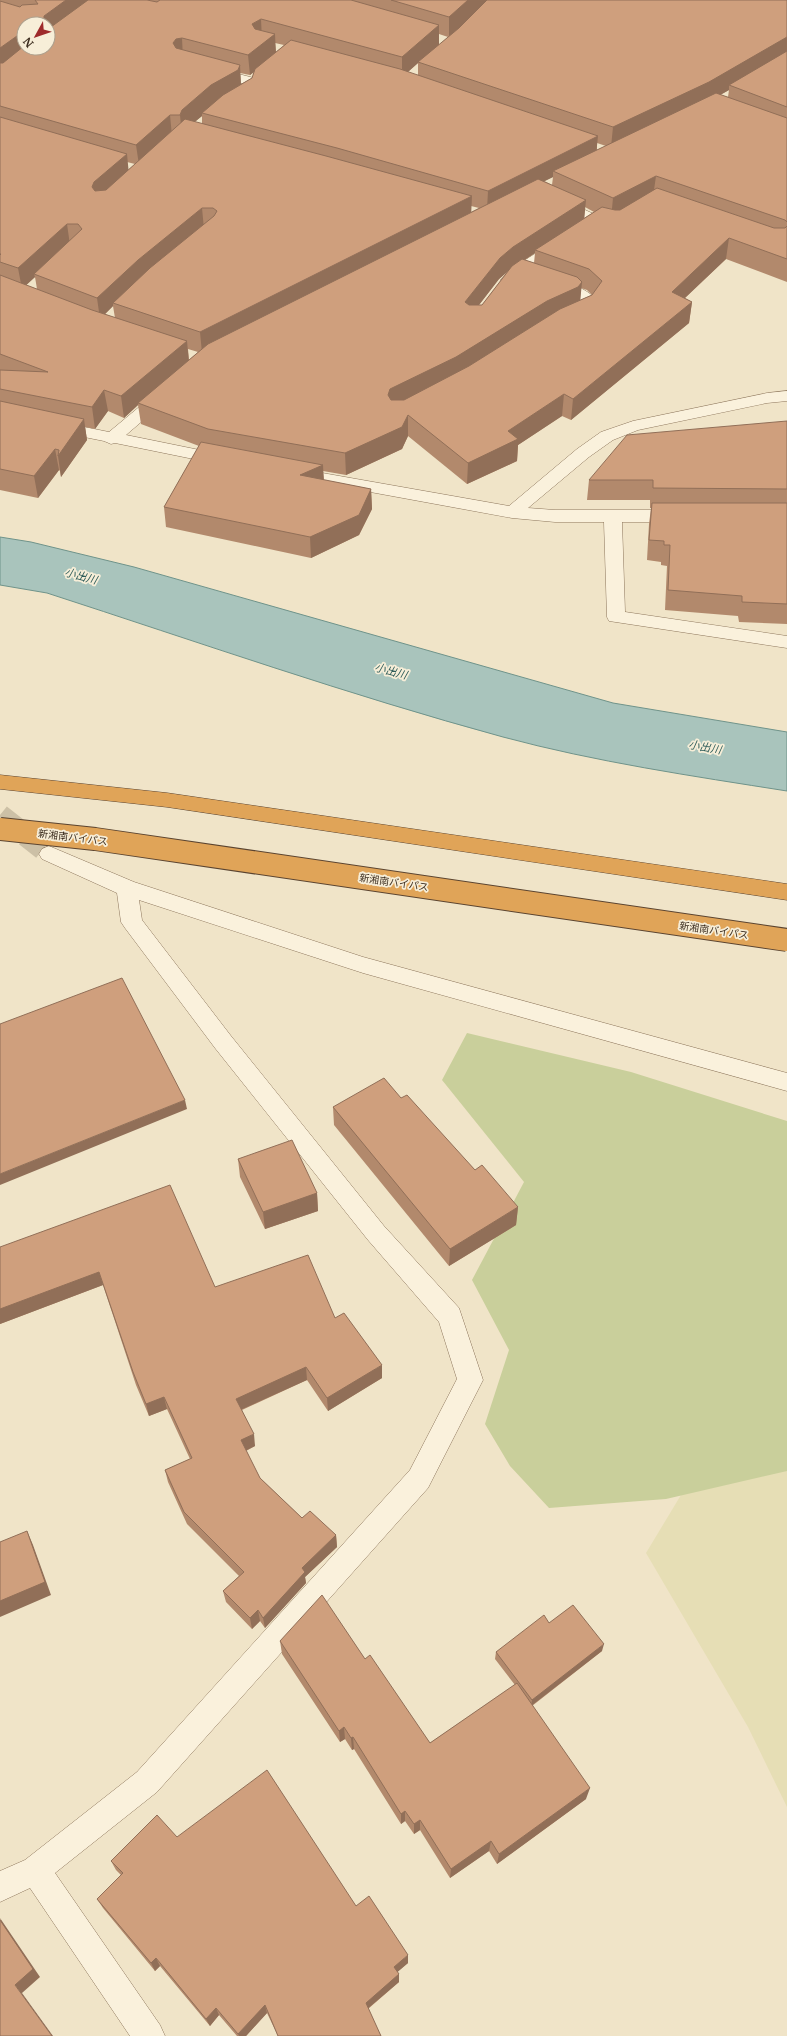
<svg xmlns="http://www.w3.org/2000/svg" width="787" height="2036" font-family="Merriweather,'Noto Sans JP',serif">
	<rect width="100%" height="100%" fill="#f0e4c8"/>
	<path fill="#e6deb5" d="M787 1319V1807L748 1727 646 1553Z"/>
	<path fill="#c9cf9b" d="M467 1033 631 1072 787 1121V1471L666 1499 549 1508 510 1466 485 1424 509 1350 472 1280 524 1182 442 1080Z"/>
	<path fill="#a9c4bc" stroke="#6f938a" d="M0 537 31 542 134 567 613 703 787 732V791C692 776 596 762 503 737 349 695 198 642 47 593L0 585Z"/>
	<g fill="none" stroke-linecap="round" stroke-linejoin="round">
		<path stroke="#ccc0a6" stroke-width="22" stroke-dasharray="22 11" stroke-linecap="butt" d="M0 815 49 854"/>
		<g stroke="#8d765c" stroke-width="1">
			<path id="minor" d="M211 67 258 79 260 82 258 85 253 86 206 74 204 71 206 68Z
				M558 198 603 218 605 221 603 224 532 268 513 283H503L500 280 503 277 522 262 587 221 553 205 551 202 553 199Z
				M553 279C569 283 588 288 598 302 590 313 581 324 566 320L564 317C569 310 577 310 582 303L576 297 548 287 545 284 548 281Z
				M162 391 168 393 170 396 168 399 126 435 229 456 231 460 229 464 223 465 115 443 111 444 104 441 0 420V410L109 432 156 393Z
				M787 391V401L767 403 638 430 613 440 589 457 528 508 555 510H680L686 512 689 516 686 520 680 522H622L625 612 787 636V648L609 621 607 617 604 522H555L512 518 294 478 288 477 285 473 288 469 294 468 509 506 577 449 601 432 633 421 767 393Z
				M49 846 134 882 363 957 787 1073V1091L363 973 139 900 142 920 231 1036 384 1226 459 1308 483 1380 428 1488 157 1792 55 1873 160 2025 165 2036H130L30 1888 0 1902V1871L25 1860 137 1772 410 1470 457 1379 439 1322 368 1240 215 1048 125 928 121 922 117 893 42 859 39 854 42 849Z"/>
		</g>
		<g stroke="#5b4430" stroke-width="1">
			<path id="highway" d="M0 775 167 793 787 884V900L167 807 0 789Z"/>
		</g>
		<use href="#minor" fill="#faf1dc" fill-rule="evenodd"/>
		<use href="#highway" fill="#e0a458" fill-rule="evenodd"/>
		<g stroke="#5b4430" stroke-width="24" stroke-linecap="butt">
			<path id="highway-bridge" d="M0 829 95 839 787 940"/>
		</g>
		<use href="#highway-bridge" stroke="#e0a458" stroke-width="22"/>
	</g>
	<path fill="#b2896c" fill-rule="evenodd" d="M0 0H787V282L726 259 685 298 692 302 689 323 571 420 562 416 518 445 517 461 467 484 408 436 402 449 346 475 323 471 324 480 371 489 372 509 359 535 311 558 166 527 164 507 199 446 141 424 138 405 124 418 108 411 95 429 85 427 87 440 61 477 60 471 59 470 38 498 0 490ZM24 24H48V48H24ZM439 34 448 37 439 45ZM275 43 284 45 276 52ZM418 63V76L408 72ZM254 72 252 78 241 84 240 73 250 75ZM729 90 728 97 720 95ZM202 116V124L194 122ZM597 143 606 146 597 150ZM127 162 135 164 128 170ZM553 177 552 185 544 181ZM471 206 479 208 471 212ZM585 207 594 212 584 218ZM535 253 534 263 525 260ZM508 271 482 305H479L499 279ZM35 277 37 289 26 285ZM581 288 587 290 592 295 580 300ZM113 306 115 318 105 314ZM188 349 198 352 189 360Z
		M787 421V624L739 622 738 616 665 610 667 566 661 565V562L647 560 649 524 651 508H650V500H587L589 480Z
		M401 1098 475 1170 518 1207 516 1225 449 1266 334 1125 333 1107Z
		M238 1159 317 1193 318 1211 265 1229 240 1177Z
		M0 1247 215 1287 335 1318 382 1378 328 1411 307 1380 242 1410 255 1446 246 1451 260 1478 302 1518 336 1535 337 1547 305 1577 306 1583 265 1628 260 1621 252 1629 226 1602 223 1591 239 1576 187 1524 168 1482 165 1470 190 1459 167 1409 149 1416 136 1385 103 1285 0 1324Z
		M549 1623 602 1651 532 1706 586 1799 497 1864 489 1851 450 1878 420 1830 414 1834 405 1821 401 1824 354 1749 352 1750 345 1739 340 1742 282 1654 280 1641 365 1659 430 1743 515 1685 495 1659 496 1652Z
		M177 1837 356 1906 408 1963 397 1972 399 1982 368 2009 381 2036H278L267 2013 246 2036H237L219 2015 210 2026 160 1966 155 1971 103 1908 97 1899 121 1875 116 1870 111 1861Z"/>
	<path fill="#916f58" d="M66 0H96L48 35V24H44V16Z
		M468 0H490L449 37V17Z
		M261 19 262 40 254 45 252 24Z
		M439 25V46L418 62V63L402 77V57Z
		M24 31V48L0 71V48Z
		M275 34 276 55 250 75 248 55Z
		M787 37V56L729 85V90L706 103 611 147 613 127Z
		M182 38 183 59 178 60 173 43 176 39Z
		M240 65 241 85 202 113V116L184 131 182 136 180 115 182 110 211 85Z
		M170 115 172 136 139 165 136 145Z
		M598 136 596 155 553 171V177L487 210 488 191Z
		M127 154 129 175 97 203 92 187 94 182Z
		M656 176 653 197 611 219 613 198Z
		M472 196 471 217 202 353 200 332Z
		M586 200 584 221 535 250V253L512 268 499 279 465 323V302L500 258 513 247Z
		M202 208 204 229 113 303V306L100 319 97 298 138 260Z
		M67 224 70 245 34 274 35 277 22 289 18 268Z
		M729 238 726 259 669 313 672 292Z
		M582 282 580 303 455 379 390 411 388 395 390 389 547 301Z
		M692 302 689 323 571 420 573 399Z
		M187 341 189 363 138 403V405L124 418 121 396Z
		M104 390 108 411 95 429 92 407Z
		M564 394 562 416 518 445 517 461 467 484 468 463 508 431Z
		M408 415V436L402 449 346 475 345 453Z
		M84 419 87 440 61 477 58 456Z
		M55 449 59 470 38 498 34 476Z
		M323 465 324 485 300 475Z
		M371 489 372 509 359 535 311 558 310 537Z
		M185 1100 187 1109 0 1185V1174Z
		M317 1193 318 1211 265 1229 263 1212Z
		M518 1207 516 1225 449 1266 450 1249Z
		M99 1272 103 1285 0 1324V1309Z
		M382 1365V1378L328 1411 327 1398Z
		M306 1367 307 1380 238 1411 236 1399Z
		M164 1397 167 1409 149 1416 146 1404Z
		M254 1434 255 1446 243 1452 241 1440Z
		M27 1531 33 1545 51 1595 0 1617V1601Z
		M336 1535 337 1547 305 1577 306 1583 265 1628 263 1618 302 1568Z
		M258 1610 260 1621 252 1629 250 1618Z
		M604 1644 602 1651 531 1706 532 1700Z
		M344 1727 345 1739 340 1742 339 1731Z
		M353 1737 354 1749 352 1750 351 1738Z
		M590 1788 586 1799 497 1864 499 1854Z
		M405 1811V1821L401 1824V1814Z
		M420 1820V1830L414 1834V1824Z
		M491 1841 489 1851 450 1878 451 1869Z
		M0 1918 40 1977 22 1993 53 2036H52L15 1985Z
		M408 1955V1963L394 1975V1967Z
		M156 1958 160 1966 155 1971 151 1963Z
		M399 1974V1982L366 2010V2003Z
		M265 2005 267 2013 246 2036H239L238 2034Z
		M216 2008 219 2015 210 2026 206 2019Z"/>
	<path fill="#cf9f7d" stroke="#916f58" d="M35 0H66L44 16V24H24V31L0 48V1L20 7 22 5 38 4Z
		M88 0H147L157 2 160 0H351L439 25 402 57 261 19 252 24 255 29 275 34 248 55 182 38 176 39 173 43 176 48 240 65 238 70 211 85 182 110 180 115H170L136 145 0 106V63H3L24 46V48H48V28L51 27Z
		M391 0H468L449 17Z
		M487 0H787V37L709 82 613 127 418 62 459 28Z
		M291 40 400 69 598 136 488 191 337 148 202 113 223 95 252 78 255 69Z
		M787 51V107L729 85Z
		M716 93 787 118V222L785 220 656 176 613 198 553 171Z
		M0 117 127 154 94 182 92 187 95 191 106 190 185 119 326 156 472 196 200 332 113 303 150 268 214 216 217 211 213 208H202L138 260 97 298 34 274 82 229 78 224H67L18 268 0 262V255L1 254H0Z
		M538 179 586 200 513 247 500 258 465 302 469 305H482L512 266 522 259 577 277 582 282 578 287 547 301 456 357 390 389 388 395 391 400H404L469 366 560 309 592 295 602 281 589 269 535 250 602 207 615 210H620L657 188 774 228H785L787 226V259L729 238 672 292 692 302 573 399 564 394 508 431 518 439 468 463 408 415 402 427 345 453 208 429 138 403 208 344Z
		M0 275 92 310 187 341 121 396 104 390 92 407 0 389V370L48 372 0 354Z
		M0 401 84 419 58 456 59 450 55 449 34 476 0 469Z
		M787 421V489L653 488V480H589L627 435Z
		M201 442 323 465 300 475 371 489 359 515 310 537 164 507Z
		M652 503H787V604L742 602V596L668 590 670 545H664V541L649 540Z
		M122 978 185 1100 0 1174V1024Z
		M384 1078 401 1098 407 1095 475 1170 482 1165 518 1207 450 1249 333 1107Z
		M292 1140 317 1193 263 1212 238 1159Z
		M170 1185 215 1287 308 1255 335 1318 344 1313 382 1365 327 1398 306 1367 236 1399 254 1434 241 1440 260 1478 302 1518 310 1511 336 1535 302 1568 305 1572 263 1618 258 1610 250 1618 223 1591 244 1572 184 1512 165 1470 192 1458 164 1397 146 1404 133 1372 99 1272 0 1309V1247Z
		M27 1531 45 1582 0 1601V1542Z
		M322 1595 365 1659 370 1655 430 1743 517 1683 590 1788 499 1854 491 1841 451 1869 420 1820 414 1824 405 1811 401 1814 353 1737 351 1738 344 1727 339 1731 280 1641Z
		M573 1605 604 1644 532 1700 496 1652 544 1615 549 1623Z
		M267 1770 356 1906 369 1896 408 1955 394 1967 399 1974 366 2003 381 2036H278L265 2005 238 2034 216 2008 206 2019 156 1958 151 1963 97 1899 123 1873 111 1861 157 1815 177 1837Z
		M0 1920 33 1969 15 1985 52 2036H0Z"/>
	<g text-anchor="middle" stroke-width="3.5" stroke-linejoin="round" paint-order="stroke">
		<g font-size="10" fill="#3d2e20" stroke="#f7eed8">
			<text transform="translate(73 837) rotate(7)" y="4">新湘南バイパス</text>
			<text transform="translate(394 882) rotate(8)" y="4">新湘南バイパス</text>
			<text transform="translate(714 930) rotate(8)" y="4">新湘南バイパス</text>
		</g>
		<g font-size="11" font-style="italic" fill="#2f5d5a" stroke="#f7eed8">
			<text transform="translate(81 576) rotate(15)" y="4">小出川</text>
			<text transform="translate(391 671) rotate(15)" y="4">小出川</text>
			<text transform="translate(705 747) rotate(10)" y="4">小出川</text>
		</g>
	</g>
	<g transform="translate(36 36) rotate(230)"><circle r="19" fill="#f7eed8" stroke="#ada18e"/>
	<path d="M0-3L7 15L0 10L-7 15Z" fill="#9e2a2b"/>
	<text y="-6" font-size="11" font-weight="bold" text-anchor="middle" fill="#3d2e20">N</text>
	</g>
</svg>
